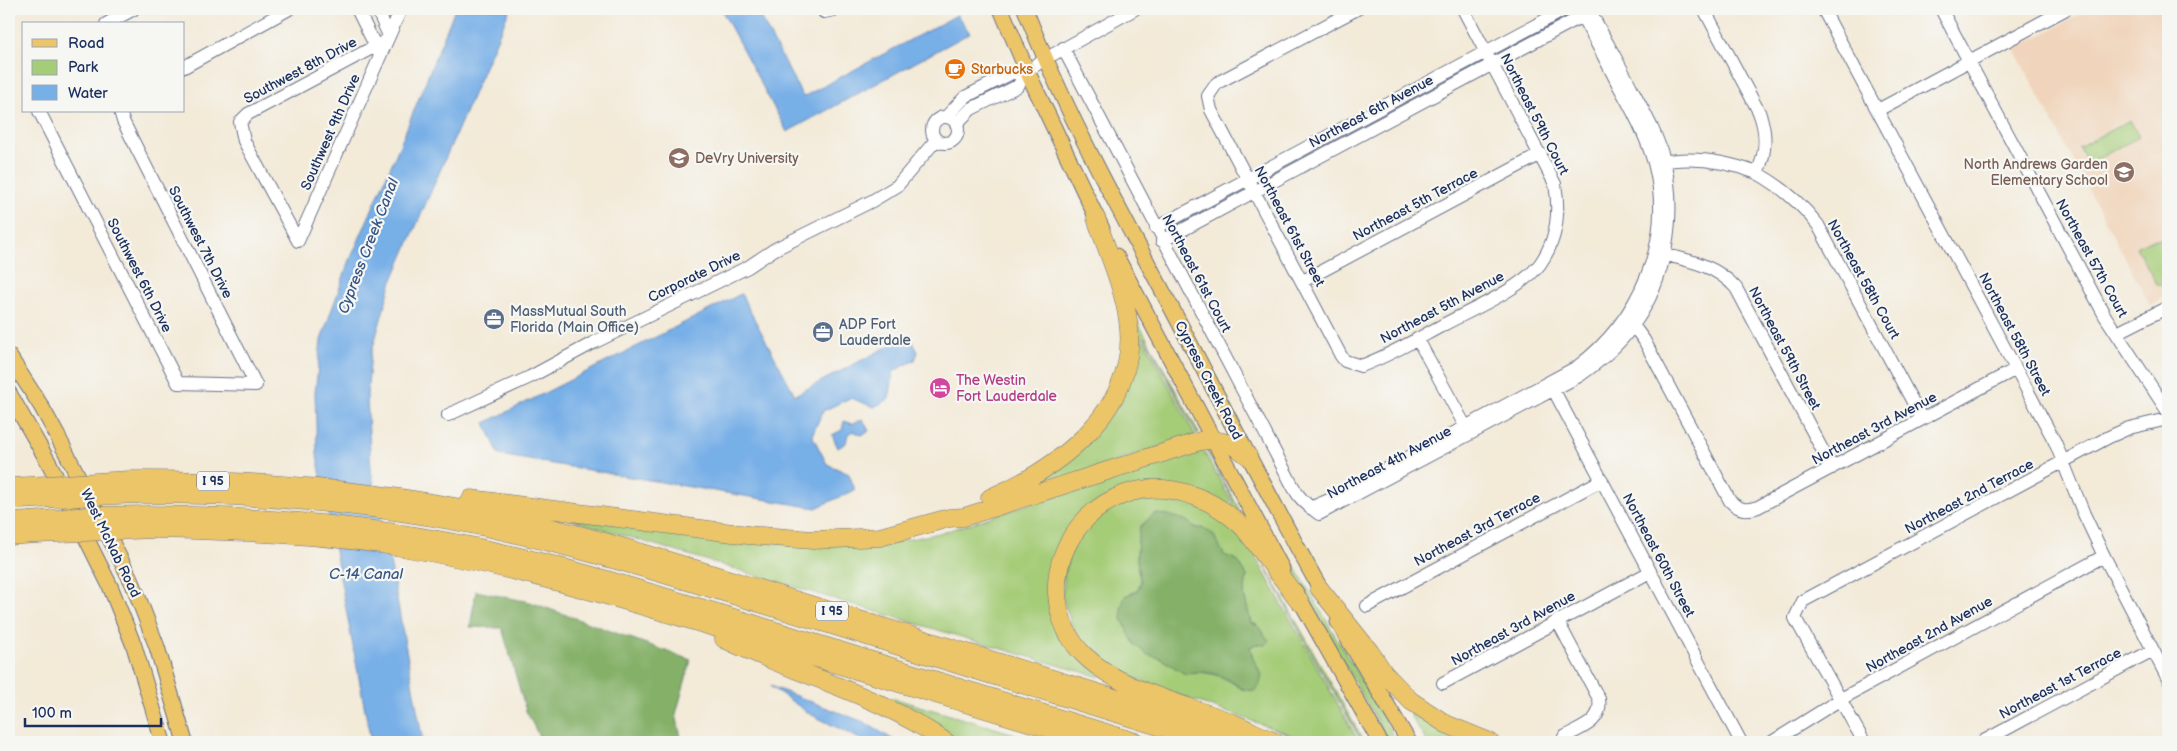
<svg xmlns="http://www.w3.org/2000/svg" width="2177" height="751" font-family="'Balsamiq Sans',sans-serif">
	<rect width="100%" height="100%" fill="#f6f6f2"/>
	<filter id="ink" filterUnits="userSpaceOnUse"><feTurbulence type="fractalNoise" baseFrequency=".02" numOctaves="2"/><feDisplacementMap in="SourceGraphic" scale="10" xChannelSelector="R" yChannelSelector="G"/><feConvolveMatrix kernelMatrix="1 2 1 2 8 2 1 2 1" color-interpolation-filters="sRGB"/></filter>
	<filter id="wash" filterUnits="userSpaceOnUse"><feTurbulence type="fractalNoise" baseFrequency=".0096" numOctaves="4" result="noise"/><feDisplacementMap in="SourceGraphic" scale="20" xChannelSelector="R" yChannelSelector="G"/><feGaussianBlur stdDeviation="1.12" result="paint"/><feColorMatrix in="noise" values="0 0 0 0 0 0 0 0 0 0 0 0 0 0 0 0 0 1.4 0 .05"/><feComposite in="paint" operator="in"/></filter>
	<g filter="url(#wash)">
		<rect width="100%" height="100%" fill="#f3ead8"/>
		<path fill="#f0d5bc" d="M2090 9H2168V295L2150 305 2014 49Z"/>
		<path fill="#a5cc77" stroke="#607e6a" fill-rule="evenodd" d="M2130 120 2139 137 2088 164 2079 147Z
			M2157 239 2168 240V284L2164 287 2156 283 2136 247 2150 240Z
			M1135 317 1199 433 1197 434 1146 339 1134 338Z
			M1134 341H1145L1195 435 1008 498 1094 434Z
			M1205 447H1206L1246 522 1229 510 1233 501Z
			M1202 448 1231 501 1226 508 1179 487 1083 516 1054 604 1100 677C922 627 745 571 568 519L864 546 916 538 944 532Z
			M1150 494 1206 506 1244 540 1255 556 1359 742H1311L1145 683 1115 668 1092 651 1074 632 1062 596 1067 557 1088 523 1116 504ZM1154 514C1177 515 1192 527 1213 534L1224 555 1237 560 1247 576 1244 595 1251 623 1257 625 1262 633 1256 644 1250 647 1253 659 1262 675 1243 690C1225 677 1208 669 1185 674L1160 658 1146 654 1125 596 1137 591 1141 582C1135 563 1137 546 1140 527Z
			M1278 541 1293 563 1397 742H1389L1301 587Z
			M1259 555 1364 742H1362L1309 649Z
			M892 698 1015 734 1012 742H959L936 727 891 701Z
			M1411 706 1476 742H1427L1411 717Z"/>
		<path fill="#84b068" stroke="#507063" d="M1154 514 1168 515 1187 521 1195 528H1202L1213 534 1224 555 1237 560 1247 576 1244 595 1251 623 1257 625 1269 641 1265 645 1256 644 1250 647 1253 659 1262 675 1260 684 1255 691C1240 690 1241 687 1229 680 1215 672 1200 670 1185 674L1160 658 1146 654 1134 644 1122 619 1121 608 1125 596 1137 591 1141 582C1135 563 1137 546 1140 527Z
			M476 591 530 602 691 660 676 714 682 742H542L526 711 502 628 470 627Z"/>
		<path fill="#77afe7" stroke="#496fa2" d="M455 9H510L391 284 371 354 367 396 371 471 391 567 423 742H371L317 455 315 393 321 340 347 267 400 145Z
			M721 9H756L803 97 957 15 970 33 787 132Z
			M741 294 795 395 904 338 912 340 918 352 915 360 894 371 889 399 874 407 850 398 823 411 812 435 827 464 849 474 855 490 816 508 499 455 485 423Z
			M863 419 869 431 862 435 853 431 848 434 846 443 838 448 832 435 842 430 844 421 852 424Z
			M770 686 864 722 897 742H866L810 714Z"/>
	</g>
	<g filter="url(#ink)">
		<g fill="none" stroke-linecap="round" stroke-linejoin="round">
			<g stroke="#677089" stroke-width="14">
				<path id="minor" d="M357 9 379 53
					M377 9 389 36
					M822 9 824 12 839 9
					M1357 9 1217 83 1208 96 1211 110 1341 356 1345 361 1361 366C1389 356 1417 339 1443 325 1471 310 1521 289 1540 264 1557 240 1560 212 1555 184L1463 9
					M1704 9 1759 112C1767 133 1767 152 1757 173 1782 187 1801 203 1818 225L1922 419
					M1823 9 2055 442 2084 514 2104 556 2168 679
					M1941 9 2105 316 2168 412
					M106 24 134 9
					M1063 48 1286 473C1297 495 1299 499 1319 514L1579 376C1599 362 1620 344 1634 324 1666 280 1677 214 1664 161 1658 136 1644 112 1632 89 1618 62 1603 36 1589 9
					M184 67 289 9
					M1878 110 2066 9
					M39 111 178 383 256 385 123 121 120 111
					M932 130a13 13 0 1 1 26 0a13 13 0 1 1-26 0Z
					M946 117 965 97 1012 73 1027 71
					M956 124 971 109 1018 86 1027 71 1045 59 1135 9
					M1657 163C1692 155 1725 161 1757 173
					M1156 228 1566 9
					M298 241 244 141 240 122 248 114 387 40
					M298 241 401 9
					M1162 241 1590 12
					M1657 253C1687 260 1715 264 1736 288L1832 468
					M1303 281 1541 154
					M1629 320 1644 340 1730 501C1739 510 1746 511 1758 507L2016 369
					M2117 333 2168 307
					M1417 338 1469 433
					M1551 385 1741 742
					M448 415 530 377 593 343 748 267 775 249 872 201 897 186 936 140
					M1310 508 1329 500 1577 367C1639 320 1675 241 1654 163 1646 135 1633 111 1619 86 1606 60 1592 34 1578 9
					M1367 606 1602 480
					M1557 620 1599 699C1603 722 1581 728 1564 737
					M1443 683 1650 572
					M1772 742 1841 699 2104 556
					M1864 742 1795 618 1803 601 2109 437 2129 428 2168 419
					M1982 742 2153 650"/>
			</g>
			<g stroke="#677089" stroke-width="17">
				<path id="major" d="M1001 9 1027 71 1102 229
					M1025 9C1065 112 1119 209 1171 307 1222 404 1271 502 1325 597
					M1116 256 1282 569
					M9 356 41 406 57 435 133 584 157 647 185 742
					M9 393 50 465 110 586 134 646 163 742
					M1295 591 1380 742
					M1338 622 1409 742"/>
			</g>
			<g stroke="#677089" stroke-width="19">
				<path id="highway" d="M130 480C252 479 372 489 491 514 607 538 721 578 834 612 976 656 1118 699 1259 742
					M137 494C254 494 371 503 485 527 601 552 714 590 828 624 955 664 1083 703 1210 742
					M990 498C1061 467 1141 407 1128 320 1123 285 1107 251 1096 218
					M471 499 748 535 813 540 880 537 949 518 964 517 1200 441C1220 438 1232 443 1248 456
					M148 515C246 516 343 523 439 540 548 559 654 594 760 626 885 665 1011 704 1136 742
					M9 522 30 521
					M155 529C240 531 323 534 407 548 521 568 630 602 740 635 858 671 976 707 1094 742
					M9 536 36 534
					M1319 588 1370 652 1384 673 1411 701 1446 724 1490 742
					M724 639C798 675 878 694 946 742
					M1275 742C1261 736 1247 729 1233 723 1185 704 1120 691 1083 654 1069 640 1061 622 1058 603 1048 538 1106 480 1171 490 1199 494 1224 509 1244 528L1300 602"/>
			</g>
			<use href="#minor" stroke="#fff" stroke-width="12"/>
			<use href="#major" stroke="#ecc569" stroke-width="15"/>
			<use href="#highway" stroke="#ecc569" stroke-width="18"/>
			<g stroke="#677089" stroke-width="19" stroke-linecap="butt">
				<path id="highway-bridge" d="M12 487 130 480
					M19 500 137 494
					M30 521 88 516 148 515
					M36 534 155 529"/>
			</g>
			<use href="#highway-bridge" stroke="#ecc569" stroke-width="18"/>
		</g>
	</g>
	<defs>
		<g id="cafe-disc" transform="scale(1.125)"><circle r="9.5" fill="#e8710a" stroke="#f6f6f2"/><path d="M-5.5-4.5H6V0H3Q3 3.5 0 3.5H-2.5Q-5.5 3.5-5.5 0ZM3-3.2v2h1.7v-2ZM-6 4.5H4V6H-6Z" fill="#fff"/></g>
		<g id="university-disc" transform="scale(1.125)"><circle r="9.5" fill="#8d6e63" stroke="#f6f6f2"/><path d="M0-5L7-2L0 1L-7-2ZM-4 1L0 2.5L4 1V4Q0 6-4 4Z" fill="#fff"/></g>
		<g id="school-disc" transform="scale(1.125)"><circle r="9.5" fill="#8d6e63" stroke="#f6f6f2"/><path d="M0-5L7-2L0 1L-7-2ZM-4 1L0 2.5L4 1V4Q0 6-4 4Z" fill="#fff"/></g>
		<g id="office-disc" transform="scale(1.125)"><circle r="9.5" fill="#5c6f8a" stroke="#f6f6f2"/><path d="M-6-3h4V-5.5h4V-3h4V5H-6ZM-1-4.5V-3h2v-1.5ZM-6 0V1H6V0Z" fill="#fff"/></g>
		<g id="hotel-disc" transform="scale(1.125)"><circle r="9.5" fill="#d1479c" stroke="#f6f6f2"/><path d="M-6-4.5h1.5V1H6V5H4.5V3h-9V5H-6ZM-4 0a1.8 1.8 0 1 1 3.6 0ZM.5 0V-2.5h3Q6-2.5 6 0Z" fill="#fff"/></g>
	</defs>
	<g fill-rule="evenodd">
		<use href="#cafe-disc" x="955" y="69"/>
		<use href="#university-disc" x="679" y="158"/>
		<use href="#school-disc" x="2124" y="172"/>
		<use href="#office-disc" x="494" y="319"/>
		<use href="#office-disc" x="823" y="332"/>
		<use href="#hotel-disc" x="940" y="388"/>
	</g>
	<g text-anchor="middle" stroke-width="4.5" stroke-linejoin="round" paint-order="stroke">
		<g fill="#f6f6f2" stroke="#5d6b8a" stroke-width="1">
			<rect x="197" y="471.5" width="32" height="19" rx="4"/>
			<rect x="816" y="601.5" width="32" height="19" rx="4"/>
		</g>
		<g font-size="12" font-weight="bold" fill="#1b2f5e">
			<text x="213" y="485">I 95</text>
			<text x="832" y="615">I 95</text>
		</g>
		<g font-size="14" fill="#c56008" stroke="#f6f6f2" text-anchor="start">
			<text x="971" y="74">Starbucks</text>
		</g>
		<g font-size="14" fill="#1b2f5e" stroke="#f6f6f2">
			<text transform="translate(300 70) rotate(-28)" y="5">Southwest 8th Drive</text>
			<text transform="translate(1371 111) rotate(-28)" y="5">Northeast 6th Avenue</text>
			<text transform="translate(1535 114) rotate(63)" y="5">Northeast 59th Court</text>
			<text transform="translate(330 132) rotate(-66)" y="5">Southwest 9th Drive</text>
			<text transform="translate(1415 204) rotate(-28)" y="5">Northeast 5th Terrace</text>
			<text transform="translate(1290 226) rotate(62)" y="5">Northeast 61st Street</text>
			<text transform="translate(201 242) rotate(63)" y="5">Southwest 7th Drive</text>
			<text transform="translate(2092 258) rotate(61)" y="5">Northeast 57th Court</text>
			<text transform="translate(1197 273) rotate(62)" y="5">Northeast 61st Court</text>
			<text transform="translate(140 275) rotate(63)" y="5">Southwest 6th Drive</text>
			<text transform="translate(694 276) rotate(-26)" y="5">Corporate Drive</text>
			<text transform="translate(1864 279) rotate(61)" y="5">Northeast 58th Court</text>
			<text transform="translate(1442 307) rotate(-28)" y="5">Northeast 5th Avenue</text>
			<text transform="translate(2015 334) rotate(62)" y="5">Northeast 58th Street</text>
			<text transform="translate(1785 348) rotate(62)" y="5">Northeast 59th Street</text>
			<text transform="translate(1209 380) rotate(63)" y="5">Cypress Creek Road</text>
			<text transform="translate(1874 428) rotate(-28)" y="5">Northeast 3rd Avenue</text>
			<text transform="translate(1389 462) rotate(-28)" y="5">Northeast 4th Avenue</text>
			<text transform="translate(1969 496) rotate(-28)" y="5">Northeast 2nd Terrace</text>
			<text transform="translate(1477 529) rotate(-28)" y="5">Northeast 3rd Terrace</text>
			<text transform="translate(111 543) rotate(64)" y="5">West McNab Road</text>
			<text transform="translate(1659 555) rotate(62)" y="5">Northeast 60th Street</text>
			<text transform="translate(1513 628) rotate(-29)" y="5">Northeast 3rd Avenue</text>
			<text transform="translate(1929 634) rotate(-29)" y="5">Northeast 2nd Avenue</text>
			<text transform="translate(2060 683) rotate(-28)" y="5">Northeast 1st Terrace</text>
		</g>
		<g font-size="14" fill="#785e54" stroke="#f6f6f2" text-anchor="start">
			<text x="695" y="163">DeVry University</text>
			<text x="2108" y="169" text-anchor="end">North Andrews Garden<tspan x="2108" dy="16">Elementary School</tspan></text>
		</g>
		<g font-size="14" fill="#4e5e75" stroke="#f6f6f2" text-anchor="start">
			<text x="510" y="316">MassMutual South<tspan x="510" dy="16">Florida (Main Office)</tspan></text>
			<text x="839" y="329">ADP Fort<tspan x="839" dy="16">Lauderdale</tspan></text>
		</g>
		<g font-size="14" fill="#b23c85" stroke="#f6f6f2" text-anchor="start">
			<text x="956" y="385">The Westin<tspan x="956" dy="16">Fort Lauderdale</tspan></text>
		</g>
		<g font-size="15" font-style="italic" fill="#375587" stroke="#f6f6f2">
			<text transform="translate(368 246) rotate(-69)" y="5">Cypress Creek Canal</text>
			<text x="366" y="579">C-14 Canal</text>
		</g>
	</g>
	<rect width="2177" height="751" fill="none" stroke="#f6f6f2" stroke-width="30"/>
	<rect x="22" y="22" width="162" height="90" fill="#f6f6f2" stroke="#9ea6b7"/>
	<rect x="32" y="39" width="25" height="8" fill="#ecc569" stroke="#9ea6b7"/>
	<text x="68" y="48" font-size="15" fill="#1b2f5e">Road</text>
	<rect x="32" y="60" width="25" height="15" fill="#a5cc77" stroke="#9ea6b7"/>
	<text x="68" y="72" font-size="15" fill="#1b2f5e">Park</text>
	<rect x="32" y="85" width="25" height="15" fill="#77afe7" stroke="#9ea6b7"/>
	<text x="68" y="98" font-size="15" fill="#1b2f5e">Water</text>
	<path d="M25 718v8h136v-8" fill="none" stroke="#1b2f5e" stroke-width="2.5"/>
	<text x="32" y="718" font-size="15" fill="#1b2f5e" stroke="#f6f6f2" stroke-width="4" paint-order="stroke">100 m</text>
</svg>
